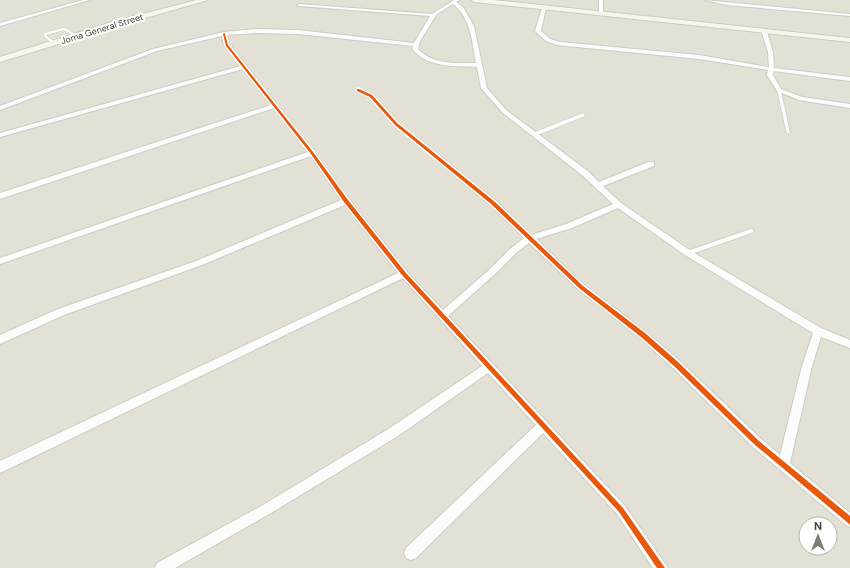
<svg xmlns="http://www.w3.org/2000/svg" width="850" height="568" font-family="'DM Sans',sans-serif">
	<rect width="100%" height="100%" fill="#efeee8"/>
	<path fill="#e3e1d5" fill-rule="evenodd" d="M0 0H850V568H0ZM806 524H830V548H806Z"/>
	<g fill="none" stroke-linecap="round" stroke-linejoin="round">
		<g stroke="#cdccc6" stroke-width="3.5">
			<path id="lane-far2" d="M54 43 45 36V34L64 29 77 36"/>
		</g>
		<g stroke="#cdccc6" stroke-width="5">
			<path id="lane-far1" d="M779 90 788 132
				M535 134 583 115"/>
		</g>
		<g stroke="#cdccc6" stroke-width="6">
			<path id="lane" d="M688 253 751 231"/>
		</g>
		<g stroke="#cdccc6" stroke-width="2">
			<path id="street" d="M83 0H90L0 26V23Z
				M454 0H460L456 2 463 7 474 26 487 88 506 110 589 172 599 182 648 162H654V166L603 186 621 203 691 251 821 328 850 340V348L821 337 812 366 790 463 850 513V527L846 525 753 447 672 367 640 338 578 289 529 243 516 253 496 273 448 316 625 506 668 568H653L617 514 543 433 416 558 411 560 406 558 404 553 406 548 536 425 488 373 398 436 271 513 175 568H155L157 563 263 505 390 428 482 366 403 278 0 473V461L398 273 345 205 202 265 64 315 0 344V335L58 309 196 261 341 200 311 156 0 264V258L308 152 274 108 0 199V193L271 105 243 69 0 137V133L241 66 224 45 222 36 157 51 0 110V106L153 49 224 32 257 29 298 30 414 43 430 16 299 6 297 5 299 4 432 14ZM453 4C471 18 472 42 476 63 456 63 433 65 418 49L420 41 437 14ZM257 33 298 34 413 46 412 49C428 68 455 66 477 67L481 88 502 112 583 176 613 204 566 224 531 235 496 201 398 123 373 95 360 89H356V91L369 97 394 125 490 205 524 238 510 249 490 269 443 310 407 272 349 199 314 152 230 45 227 35ZM618 208 685 255 813 333 802 366 780 455 761 439 680 361 646 332 584 285 536 239 572 228Z
				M599 0H603V13L601 14 599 13Z
				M704 0 850 14V16L727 5Z
				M544 7 546 8 541 31 550 39 560 42 699 55 769 67 768 52 761 30 766 29 773 52 774 68 850 77V81L774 71 773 75 781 89 802 97 850 104V108L799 100 777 91 767 75 768 70 699 59 557 45 546 41 535 31 542 8Z"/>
		</g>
		<g stroke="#ceccbf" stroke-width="2">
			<path id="secondary" d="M197 0H208L121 25 0 62V57L115 21Z
				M471 0H493L850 38V42L474 2Z"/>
		</g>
		<use href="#lane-far2" stroke="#fdfcfc" stroke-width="2.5"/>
		<use href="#lane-far1" stroke="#fdfcfc" stroke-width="3.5"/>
		<use href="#lane" stroke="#fdfcfc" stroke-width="4.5"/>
		<use href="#street" fill="#fdfcfc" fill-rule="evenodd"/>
		<use href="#secondary" fill="#f6f5ee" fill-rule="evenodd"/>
		<g stroke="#fff" stroke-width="3">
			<path id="cycleway" d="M224 33 225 34 228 45 313 152 348 200 406 273 623 508 665 568H657L619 512 402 275 344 202 311 154 226 46 223 34Z
				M357 89H359L372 95 397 123 495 202 583 286 645 333 678 362 759 441 850 516V525L848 523 755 445 674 366 641 337 579 288 491 204 395 125 370 97 357 91Z"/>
		</g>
		<use href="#cycleway" fill="#e8590c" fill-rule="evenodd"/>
	</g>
	<g text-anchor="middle" stroke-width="4" stroke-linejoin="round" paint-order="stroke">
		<g font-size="9" fill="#454135" stroke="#fff">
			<text transform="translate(102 29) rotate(-17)" y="3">Joma General Street</text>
		</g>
	</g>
	<g transform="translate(818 536)"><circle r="19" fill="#ffffff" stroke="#b5b3ae"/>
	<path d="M0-3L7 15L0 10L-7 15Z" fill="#807e74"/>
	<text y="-6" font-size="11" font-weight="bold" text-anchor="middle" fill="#454135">N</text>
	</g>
</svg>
